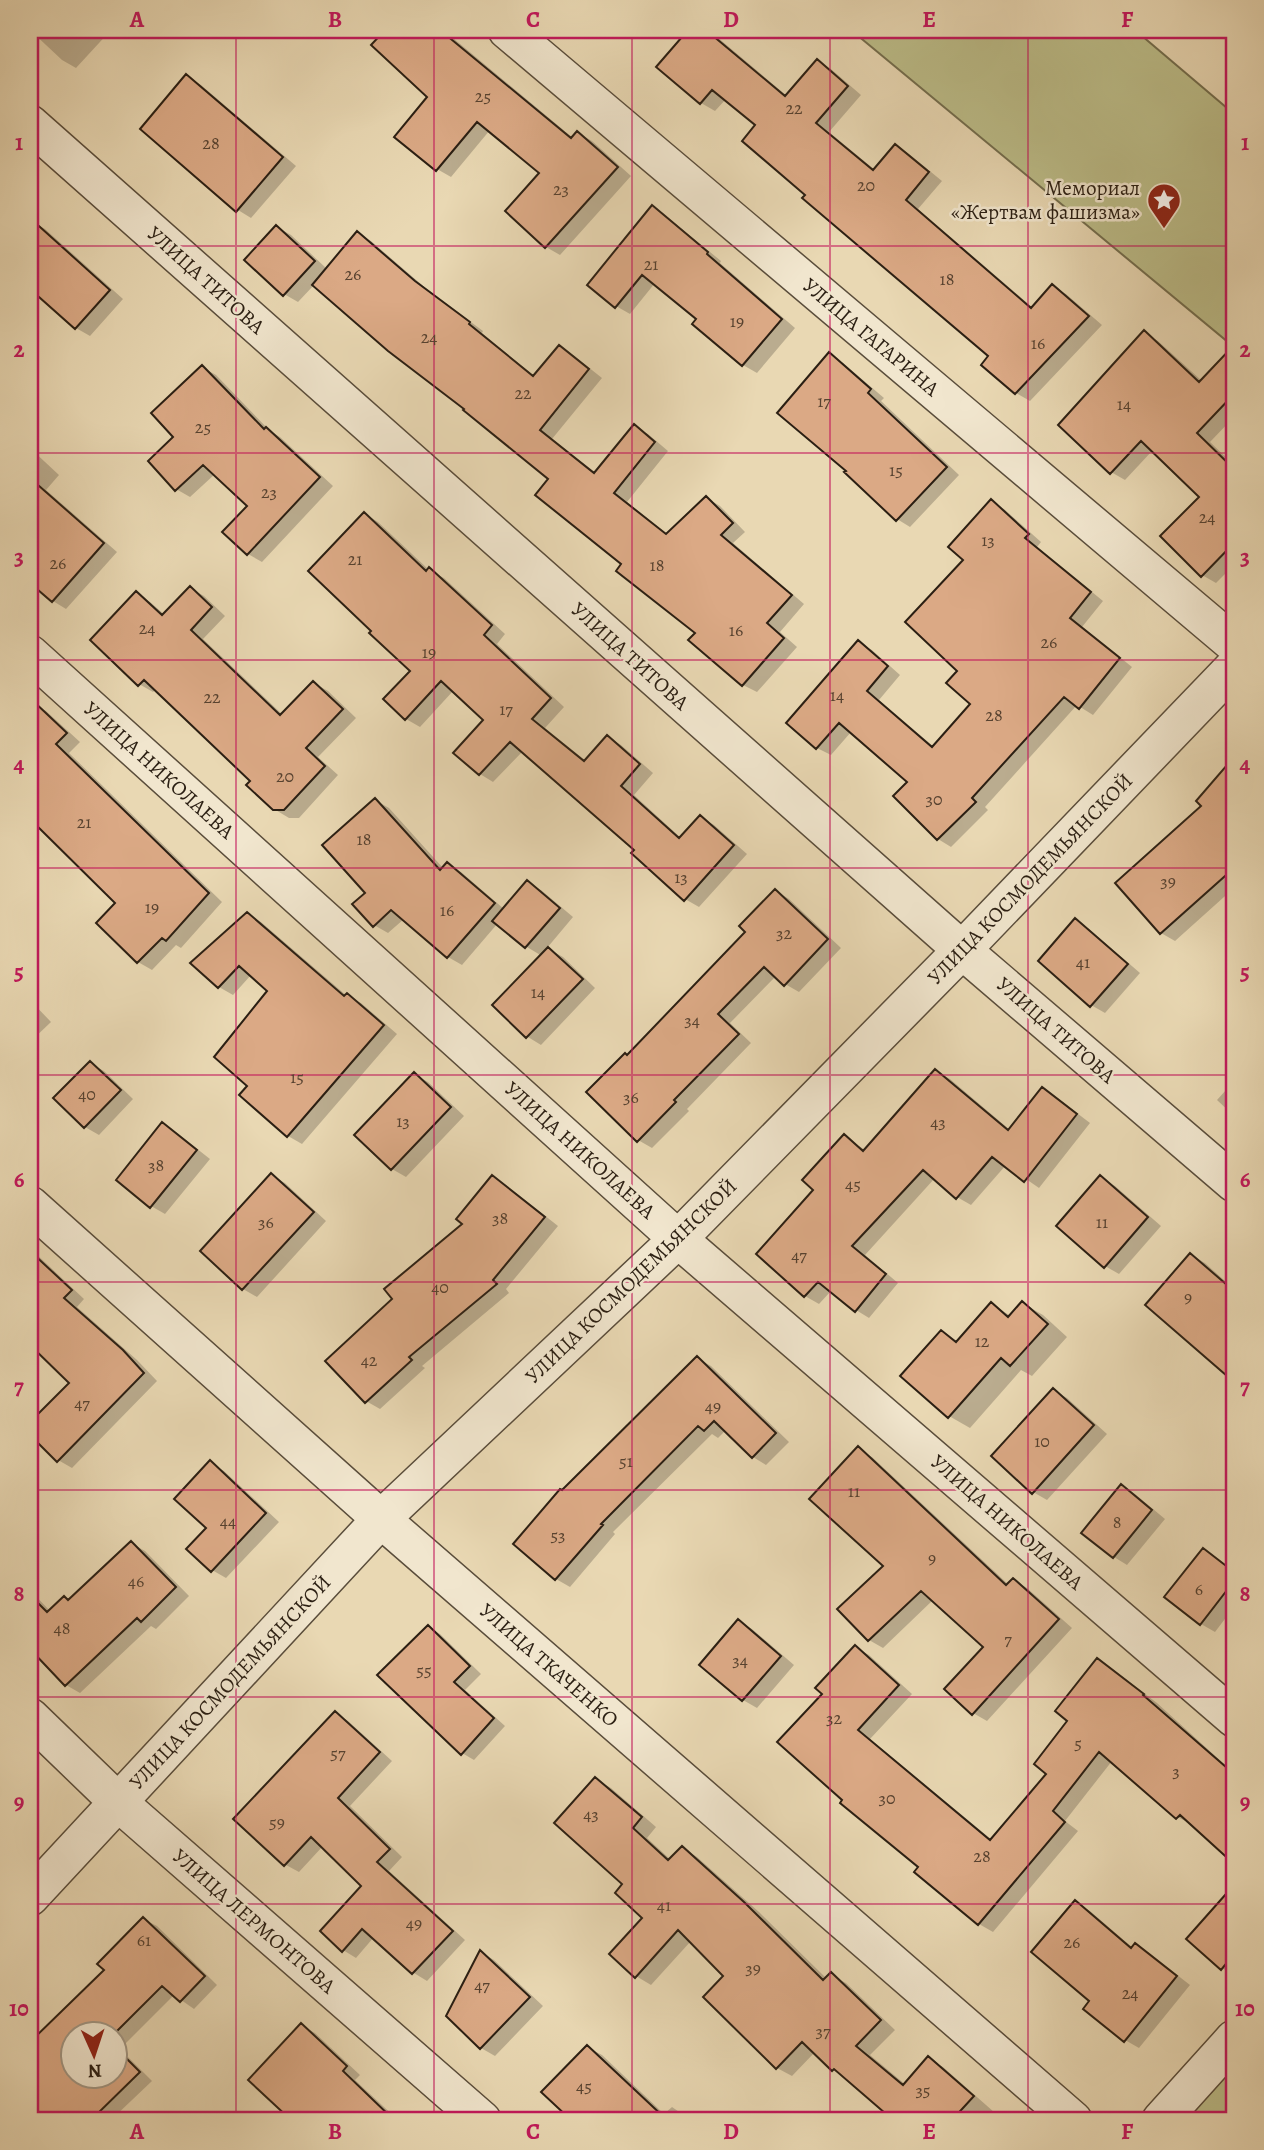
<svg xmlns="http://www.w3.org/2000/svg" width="1264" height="2150" font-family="Alegreya,serif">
	<rect width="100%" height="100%" fill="#e9d8b3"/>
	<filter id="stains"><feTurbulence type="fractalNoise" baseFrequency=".00286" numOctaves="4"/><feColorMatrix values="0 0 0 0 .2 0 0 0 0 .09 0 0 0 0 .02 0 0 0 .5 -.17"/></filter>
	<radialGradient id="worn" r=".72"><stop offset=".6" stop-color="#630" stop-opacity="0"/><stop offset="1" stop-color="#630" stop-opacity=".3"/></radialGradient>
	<path fill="#bcbd89" stroke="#746e4e" stroke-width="2" d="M851 30H1135L1234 114V347Z
		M1234 2063V2120H1181Z"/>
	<path fill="#0003" fill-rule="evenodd" d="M30 30H111L76 68 62 60Z
		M387 30H456L458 32 453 38 573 138 578 133 592 141 631 176 560 255 546 247 542 173 490 130 451 177 437 169 429 97 373 45Z
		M691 30 710 31 787 96 817 61 831 69 861 95 829 132 875 170 896 146 909 154 942 181 918 209 1033 308 1052 286 1066 294 1102 325 1030 401 1016 393 991 356 808 194 757 125 726 99 715 111 701 103 659 66Z
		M187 77 201 85 296 166 251 218 238 210Z
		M652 208 666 216 721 261 720 263 795 328 757 373 743 365 699 319 655 283 630 314 616 306Z
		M31 221 45 229 123 299 90 336 76 328 30 287V223Z
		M277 227 291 235 327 269 358 233 371 241 429 291 483 331 482 333 535 377 559 348 573 355 602 378 552 439 596 473 634 427 648 434 668 451 627 502 668 535 707 498 720 506 745 532 733 543 804 604 780 632 797 647 757 692 743 685 697 632 624 564 551 478 314 285 298 302 284 294Z
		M1144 333 1158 341 1202 381 1221 361 1234 369V417L1210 442 1234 465V565L1216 583 1202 575 1201 497 1153 450 1125 480 1111 472Z
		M829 355 843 363 884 398 881 401 959 475 910 527 897 519Z
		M202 367 216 375 270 431 280 437 333 486 262 562 248 554 249 506 215 474 190 497 176 489V437Z
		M30 448 59 475 46 490 117 552 66 609 53 601 30 581Z
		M991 502 1004 509 1041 542 1037 547 1103 601 1082 627 1132 667 1093 715 1077 705 985 807 988 810 951 847 938 839 910 781 851 732 831 755 817 748 789 723 858 642 872 650 900 675 879 700 934 747 972 704 960 671 966 560Z
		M365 514 378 522 429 570 444 578 505 634 497 644 564 707 545 728 586 761 607 737 621 745 653 773 634 795 681 838 700 817 714 825 747 854 699 907 685 899 637 849 523 751 493 782 480 774 486 720 454 690 420 727 406 719 413 671Z
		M190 588 204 596 225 616 203 639 283 715 314 683 328 691 356 718 318 757 338 775 299 818H289L274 809 252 780 156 689 153 692 139 684 136 593 150 602 165 615Z
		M32 703 46 711 80 742 69 753 222 902 181 948 176 945 152 970 138 962 98 923 118 903 30 813V706Z
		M1234 760V888L1175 941 1161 933 1204 806 1198 801Z
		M375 800 389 808 443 868 447 864 461 872 504 909 527 882 541 890 573 917 547 948 563 957 595 988 541 1045 528 1037 495 1005 542 956 527 947 498 923 462 965 448 957 404 919 388 933 374 925 368 893Z
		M776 891 789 899 841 948 799 992 785 984 776 976 730 1023 751 1043 687 1109 689 1111 652 1148 638 1140 628 1056 747 932Z
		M247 914 261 922 347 996 361 1003 397 1034 302 1144 288 1136 249 1086 270 991 251 975 233 995 219 987Z
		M1075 921 1089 929 1140 973 1105 1013 1091 1005Z
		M30 1000 51 1022 30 1042Z
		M90 1063 104 1071 133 1099 99 1135 85 1127 56 1098Z
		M936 1071 950 1079 1010 1130 1042 1089 1056 1097 1090 1123 1039 1188 1006 1165 971 1205 957 1197 935 1178 865 1255 898 1283 869 1318 856 1310 831 1291 819 1304 805 1296 758 1254 816 1190 844 1136 865 1150Z
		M414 1074 428 1082 464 1116 406 1177 392 1169 357 1135Z
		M1234 1081V1116L1217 1100Z
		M163 1125 177 1133 210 1159 165 1214 151 1206Z
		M271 1175 285 1183 326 1221 257 1297 243 1289 202 1251Z
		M492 1177 506 1185 558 1226 506 1289 509 1293 422 1366 425 1368 380 1409 366 1401Z
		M1101 1178 1115 1186 1161 1226 1119 1274 1105 1266Z
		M30 1244 33 1247 31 1249 84 1299 77 1307 137 1360 157 1381 72 1468 58 1460 30 1433V1425L71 1383 55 1364 30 1340Z
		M1191 1255 1205 1263 1234 1289V1380L1147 1305Z
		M1022 1303 1043 1315 1067 1337 1032 1376 1021 1370 970 1428 949 1416 941 1332 958 1342 991 1304 1011 1316Z
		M697 1358 711 1366 789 1442 766 1465 753 1457 726 1430 718 1438 712 1434 613 1532 615 1534 570 1587 556 1579 562 1492Z
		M1053 1390 1067 1398 1107 1434 1047 1500 1033 1492Z
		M858 1449 872 1457 1009 1585 1013 1580 1027 1588 1072 1628 987 1721 973 1713 986 1647 933 1600 883 1648 869 1640 885 1566Z
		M210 1463 224 1471 279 1522 226 1578 212 1570 208 1528Z
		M1121 1486 1135 1494 1165 1519 1127 1565 1114 1557Z
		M131 1543 145 1551 189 1596 156 1629 151 1626 80 1693 66 1685 30 1647V1590L50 1611 65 1598 70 1601Z
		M1203 1550 1234 1571V1607L1215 1632 1201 1624 1166 1597Z
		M738 1621 752 1629 794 1665 757 1708 743 1700Z
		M428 1627 440 1634 481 1674 465 1690 505 1726 474 1760 462 1753Z
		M855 1647 869 1655 912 1694 870 1739 992 1840 1048 1773 1069 1721 1097 1660 1111 1668 1157 1703 1234 1773V1862L1192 1824 1177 1817 1112 1761 1065 1821 1078 1831 993 1932 979 1924 916 1872 920 1867 844 1800 824 1694Z
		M335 1713 348 1721 392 1761 350 1806 402 1857 389 1871 465 1940 427 1981 414 1973 374 1937 356 1958 343 1950 363 1886 323 1846 299 1872 286 1865 236 1819Z
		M596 1779 611 1788 656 1827 647 1838 671 1860 682 1848 697 1857 759 1912 827 1979 831 1975 846 1983 895 2030 870 2055 906 2085 928 2059 943 2067 1003 2120H896L843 2075 833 2070 815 2052 792 2076 777 2068 726 1976 691 1941 651 1985 636 1976 644 1918 625 1884Z
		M1234 1888V1975L1222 1968 1189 1939Z
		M1076 1903 1090 1911 1133 1948 1136 1945 1149 1953 1190 1985 1139 2048 1125 2040 1091 2001Z
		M143 1919 157 1926 217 1985 194 2009 174 1995 120 2049 152 2081 111 2120H30V2048L106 1970ZM74 2035H116V2076H74Z
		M481 1952 494 1960 543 2006 495 2056 481 2048Z
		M301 2025 315 2033 360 2075 355 2080 398 2120H296L250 2080Z
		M587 2047 602 2055 664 2114 672 2107 691 2120H573L544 2092Z"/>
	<path fill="#dba985" stroke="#2b1f13" stroke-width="2" d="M385 30H440L571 138 577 131 618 167 545 248 505 211 539 173 477 122 436 171 394 137 427 97 371 45Z
		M688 30H706L785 96 817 59 848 86 816 123 873 170 895 144 929 172 906 200 1031 308 1052 284 1089 316 1015 394 981 365 988 356 802 198 805 195 742 141 755 125 712 90 700 104 656 67Z
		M186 74 283 157 236 212 140 129Z
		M652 205 708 252 707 254 782 319 742 366 692 324 696 319 642 275 615 308 587 285Z
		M30 218 110 290 75 329 30 289Z
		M276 225 315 261 283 296 244 260Z
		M357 231 415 281 470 322 469 324 533 376 559 345 589 369 540 430 594 473 634 424 655 442 614 493 666 534 706 496 733 523 721 535 792 595 767 623 784 638 742 686 688 640 695 633 616 571 621 564 535 495 548 479 463 410 464 409 388 351 312 285Z
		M1144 330 1199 382 1234 345V394L1197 433 1234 469V543L1201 577 1160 536 1199 497 1141 441 1110 474 1058 425Z
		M829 352 871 389 868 393 947 467 896 521 844 472 846 471 777 413Z
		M202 365 264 429 266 427 320 477 247 555 222 532 247 506 203 465 175 491 148 461 173 437 151 413Z
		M30 478 104 543 52 602 30 583Z
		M991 499 1029 534 1025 538 1091 592 1070 618 1120 658 1079 709 1064 697 972 798 976 802 937 840 893 796 907 782 839 723 816 749 786 723 858 640 888 666 867 691 932 747 970 704 946 683 957 671 905 622 963 560 948 547Z
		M364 512 426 571 429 567 492 625 484 635 551 698 532 719 584 761 607 735 640 764 621 786 679 838 700 815 734 845 684 901 631 853 634 850 510 742 479 775 453 753 483 720 441 681 405 720 383 699 410 671 369 633 371 631 308 571Z
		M190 586 212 607 191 630 280 715 313 681 343 709 306 748 325 766 284 810H273L246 785 250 781 144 680 138 686 90 640 136 591 162 615Z
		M30 698 67 733 56 744 209 893 166 941 162 938 137 963 96 923 115 903 30 819Z
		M1234 757V868L1160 934 1115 883 1201 806 1196 801Z
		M375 798 440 870 447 862 495 903 447 958 391 910 373 927 352 904 365 893 322 845Z
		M527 880 560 908 525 948 492 921Z
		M775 889 828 939 784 986 764 967 718 1014 739 1034 674 1100 676 1102 637 1142 586 1092 625 1053 627 1055 745 932 739 926Z
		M247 912 344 996 347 993 384 1025 287 1137 239 1095 247 1086 214 1057 267 991 239 966 218 988 190 963Z
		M1075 918 1128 964 1090 1007 1038 961Z
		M548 947 583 979 526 1038 492 1005Z
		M90 1061 121 1090 84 1128 53 1098Z
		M935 1069 1008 1130 1042 1087 1077 1114 1024 1182 992 1157 956 1199 923 1170 852 1246 886 1274 855 1312 818 1282 804 1297 756 1254 813 1190 802 1180 844 1134 863 1151Z
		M414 1072 451 1107 391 1170 354 1135Z
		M162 1122 197 1150 150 1208 116 1180Z
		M271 1173 314 1212 242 1290 200 1251Z
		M492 1175 545 1217 493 1280 497 1284 409 1357 412 1360 365 1403 325 1361 392 1299 384 1289 462 1224 456 1219Z
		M1100 1175 1148 1217 1104 1268 1056 1226Z
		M30 1251 72 1290 64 1298 123 1350 144 1373 57 1462 30 1435V1422L69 1383 30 1345Z
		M1190 1253 1234 1291V1382L1145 1305Z
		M1022 1301 1048 1324 1010 1366 1001 1358 948 1418 900 1376 941 1330 956 1342 991 1302 1008 1317Z
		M697 1356 776 1433 752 1458 714 1421 704 1431 698 1426 601 1524 603 1525 555 1580 513 1544 560 1489 562 1490Z
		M1053 1388 1094 1425 1032 1494 991 1456Z
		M858 1446 1006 1585 1013 1578 1059 1619 972 1715 944 1689 983 1647 921 1591 868 1641 837 1609 883 1566 809 1499Z
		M210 1460 266 1513 211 1572 186 1549 206 1528 174 1499Z
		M1121 1484 1152 1510 1113 1558 1081 1533Z
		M131 1541 176 1587 141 1622 137 1618 65 1686 30 1649V1595L47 1612 64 1596 68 1600Z
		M1203 1548 1234 1572V1581L1200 1625 1164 1597Z
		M738 1619 781 1656 742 1701 699 1665Z
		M428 1625 470 1666 454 1682 494 1718 461 1755 377 1675Z
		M855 1645 899 1685 858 1730 990 1840 1046 1774 1034 1764 1067 1721 1055 1711 1097 1658 1144 1694 1143 1695 1234 1774V1864L1180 1815 1176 1819 1099 1752 1053 1811 1065 1822 978 1925 914 1872 918 1867 840 1803 842 1800 777 1742 822 1694 815 1688Z
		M335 1711 380 1752 338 1798 390 1849 377 1862 453 1931 412 1974 362 1929 342 1952 320 1931 361 1886 311 1837 284 1866 233 1819Z
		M595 1777 642 1817 633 1828 668 1860 682 1846 744 1902 823 1980 831 1972 881 2020 856 2046 903 2085 928 2056 974 2096 952 2120H893L834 2069 832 2071 802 2042 776 2069 703 1997 723 1976 678 1930 635 1978 609 1954 642 1918 615 1893 622 1884 554 1823Z
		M1234 1885V1954L1221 1970 1186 1939Z
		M1075 1900 1131 1948 1135 1943 1177 1976 1124 2042 1083 2009 1089 2001 1031 1952Z
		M143 1917 205 1976 180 2002 162 1986 114 2034H74V2076H116V2048L140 2072 91 2120H30V2042L104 1970 97 1964Z
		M480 1950 530 1997 480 2049 446 2016Z
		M301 2023 347 2066 343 2071 394 2120H291L248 2080Z
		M587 2045 667 2120H571L541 2092Z"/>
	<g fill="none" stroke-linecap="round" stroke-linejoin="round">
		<g stroke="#5a4d3b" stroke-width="40">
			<path id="minor" d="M507 30 1234 644
				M30 124 962 950 1234 1183
				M30 654 678 1239 1234 1718
				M30 1205 381 1519 1073 2120
				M30 1717 119 1803 482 2120
				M30 1897 381 1519 678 1239 962 950 1234 667
				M1161 2120 1234 2039"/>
		</g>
		<use href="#minor" stroke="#f1e6ce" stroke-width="37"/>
	</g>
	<path fill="none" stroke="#c2185b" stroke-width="2" stroke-opacity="0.55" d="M236 30V2120M434 30V2120M632 30V2120M830 30V2120M1028 30V2120M30 246H1234M30 453H1234M30 660H1234M30 868H1234M30 1075H1234M30 1282H1234M30 1490H1234M30 1697H1234M30 1904H1234"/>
	<defs>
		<g id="sight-pin" transform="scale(1.75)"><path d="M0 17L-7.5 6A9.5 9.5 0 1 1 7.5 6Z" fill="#8f2418" stroke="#f1e6ce"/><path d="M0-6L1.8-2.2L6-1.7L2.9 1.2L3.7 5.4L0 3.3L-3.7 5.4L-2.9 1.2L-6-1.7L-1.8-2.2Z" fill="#fff"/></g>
	</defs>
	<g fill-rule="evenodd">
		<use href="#sight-pin" x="1164" y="200"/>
	</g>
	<g text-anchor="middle" stroke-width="5" stroke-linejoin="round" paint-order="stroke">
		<g font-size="18" fill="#574230">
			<text x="483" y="102">25</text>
			<text x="794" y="114">22</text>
			<text x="211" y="149">28</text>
			<text x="866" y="191">20</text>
			<text x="561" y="195">23</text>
			<text x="651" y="270">21</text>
			<text x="353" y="280">26</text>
			<text x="947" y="285">18</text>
			<text x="737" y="327">19</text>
			<text x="429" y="343">24</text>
			<text x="1038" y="349">16</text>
			<text x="523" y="399">22</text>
			<text x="824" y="407">17</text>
			<text x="1124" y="410">14</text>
			<text x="203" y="433">25</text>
			<text x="896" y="476">15</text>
			<text x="269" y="498">23</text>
			<text x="1207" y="523">24</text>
			<text x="988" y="546">13</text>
			<text x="355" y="565">21</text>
			<text x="58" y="569">26</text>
			<text x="657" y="571">18</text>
			<text x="147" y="634">24</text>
			<text x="736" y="636">16</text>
			<text x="1049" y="648">26</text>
			<text x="429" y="658">19</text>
			<text x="837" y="701">14</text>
			<text x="212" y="703">22</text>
			<text x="506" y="715">17</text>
			<text x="994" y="721">28</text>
			<text x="285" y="782">20</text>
			<text x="934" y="805">30</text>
			<text x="84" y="828">21</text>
			<text x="364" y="845">18</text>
			<text x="681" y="883">13</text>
			<text x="1168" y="887">39</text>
			<text x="152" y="913">19</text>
			<text x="447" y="916">16</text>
			<text x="784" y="939">32</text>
			<text x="1083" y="968">41</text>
			<text x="538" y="998">14</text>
			<text x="692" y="1026">34</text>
			<text x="297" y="1083">15</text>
			<text x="87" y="1100">40</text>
			<text x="631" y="1103">36</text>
			<text x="403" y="1127">13</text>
			<text x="938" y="1128">43</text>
			<text x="156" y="1171">38</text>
			<text x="853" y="1190">45</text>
			<text x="500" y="1224">38</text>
			<text x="266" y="1228">36</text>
			<text x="1102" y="1228">11</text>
			<text x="799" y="1261">47</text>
			<text x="440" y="1293">40</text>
			<text x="1188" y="1303">9</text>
			<text x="982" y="1347">12</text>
			<text x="369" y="1366">42</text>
			<text x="82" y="1409">47</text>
			<text x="713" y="1412">49</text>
			<text x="1042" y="1447">10</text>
			<text x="626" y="1467">51</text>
			<text x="854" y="1497">11</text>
			<text x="228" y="1527">44</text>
			<text x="1117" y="1528">8</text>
			<text x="558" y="1541">53</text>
			<text x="932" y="1564">9</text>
			<text x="136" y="1587">46</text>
			<text x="1199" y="1595">6</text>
			<text x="62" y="1634">48</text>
			<text x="1008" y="1645">7</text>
			<text x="740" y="1666">34</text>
			<text x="424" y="1676">55</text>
			<text x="834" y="1724">32</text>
			<text x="1078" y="1749">5</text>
			<text x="338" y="1759">57</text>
			<text x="1176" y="1777">3</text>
			<text x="887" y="1804">30</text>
			<text x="591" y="1820">43</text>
			<text x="277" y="1828">59</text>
			<text x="982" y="1862">28</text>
			<text x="664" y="1911">41</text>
			<text x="414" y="1929">49</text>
			<text x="144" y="1946">61</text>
			<text x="1072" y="1948">26</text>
			<text x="753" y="1974">39</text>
			<text x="482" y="1991">47</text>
			<text x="1130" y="1999">24</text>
			<text x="823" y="2037">37</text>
			<text x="584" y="2092">45</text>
			<text x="923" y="2096">35</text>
		</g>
		<g font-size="21" fill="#2b1f13" stroke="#f1e6ce" text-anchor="end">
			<text x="1140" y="195">Мемориал<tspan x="1140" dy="24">«Жертвам фашизма»</tspan></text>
		</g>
		<g font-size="21" fill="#2b1f13" stroke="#f1e6ce">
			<text transform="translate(206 280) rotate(42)" y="7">УЛИЦА ТИТОВА</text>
			<text transform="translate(871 337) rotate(40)" y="7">УЛИЦА ГАГАРИНА</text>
			<text transform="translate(630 656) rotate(42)" y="7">УЛИЦА ТИТОВА</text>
			<text transform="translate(159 770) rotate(42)" y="7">УЛИЦА НИКОЛАЕВА</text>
			<text transform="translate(1030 879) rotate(-46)" y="7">УЛИЦА КОСМОДЕМЬЯНСКОЙ</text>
			<text transform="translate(1056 1030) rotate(41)" y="7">УЛИЦА ТИТОВА</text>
			<text transform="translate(580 1150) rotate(42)" y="7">УЛИЦА НИКОЛАЕВА</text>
			<text transform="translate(631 1281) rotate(-44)" y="7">УЛИЦА КОСМОДЕМЬЯНСКОЙ</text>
			<text transform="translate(1007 1522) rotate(41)" y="7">УЛИЦА НИКОЛАЕВА</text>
			<text transform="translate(549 1665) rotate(41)" y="7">УЛИЦА ТКАЧЕНКО</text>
			<text transform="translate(230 1682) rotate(-47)" y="7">УЛИЦА КОСМОДЕМЬЯНСКОЙ</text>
			<text transform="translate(254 1921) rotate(41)" y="7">УЛИЦА ЛЕРМОНТОВА</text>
		</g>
	</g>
	<rect width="1264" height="2150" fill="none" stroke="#e9d8b3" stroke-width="77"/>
	<g transform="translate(94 2055) rotate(177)"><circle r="33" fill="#f1e6ce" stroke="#a29683" stroke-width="2"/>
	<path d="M0-5L12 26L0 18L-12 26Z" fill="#8f2418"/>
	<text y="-10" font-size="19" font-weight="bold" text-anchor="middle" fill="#2b1f13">N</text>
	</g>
	<rect x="38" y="38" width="1188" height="2074" fill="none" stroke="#c2185b" stroke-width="2.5"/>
	<g font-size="23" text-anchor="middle" font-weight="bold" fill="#c2185b">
		<text x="137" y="27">A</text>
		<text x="335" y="27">B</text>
		<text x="533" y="27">C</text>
		<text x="731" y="27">D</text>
		<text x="929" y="27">E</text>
		<text x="1127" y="27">F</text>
		<text x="19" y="150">1</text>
		<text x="1245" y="150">1</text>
		<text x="19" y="357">2</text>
		<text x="1245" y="357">2</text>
		<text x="19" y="565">3</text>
		<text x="1245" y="565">3</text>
		<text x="19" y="772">4</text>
		<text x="1245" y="772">4</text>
		<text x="19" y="979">5</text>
		<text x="1245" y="979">5</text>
		<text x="19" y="1187">6</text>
		<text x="1245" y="1187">6</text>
		<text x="19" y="1394">7</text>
		<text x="1245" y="1394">7</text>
		<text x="19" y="1601">8</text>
		<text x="1245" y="1601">8</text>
		<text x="19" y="1809">9</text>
		<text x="1245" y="1809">9</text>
		<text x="19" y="2016">10</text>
		<text x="1245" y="2016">10</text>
		<text x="137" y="2139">A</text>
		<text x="335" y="2139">B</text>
		<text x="533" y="2139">C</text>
		<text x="731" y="2139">D</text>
		<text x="929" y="2139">E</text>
		<text x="1127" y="2139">F</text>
	</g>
	<rect width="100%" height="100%" filter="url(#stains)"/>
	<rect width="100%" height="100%" fill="url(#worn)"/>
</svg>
